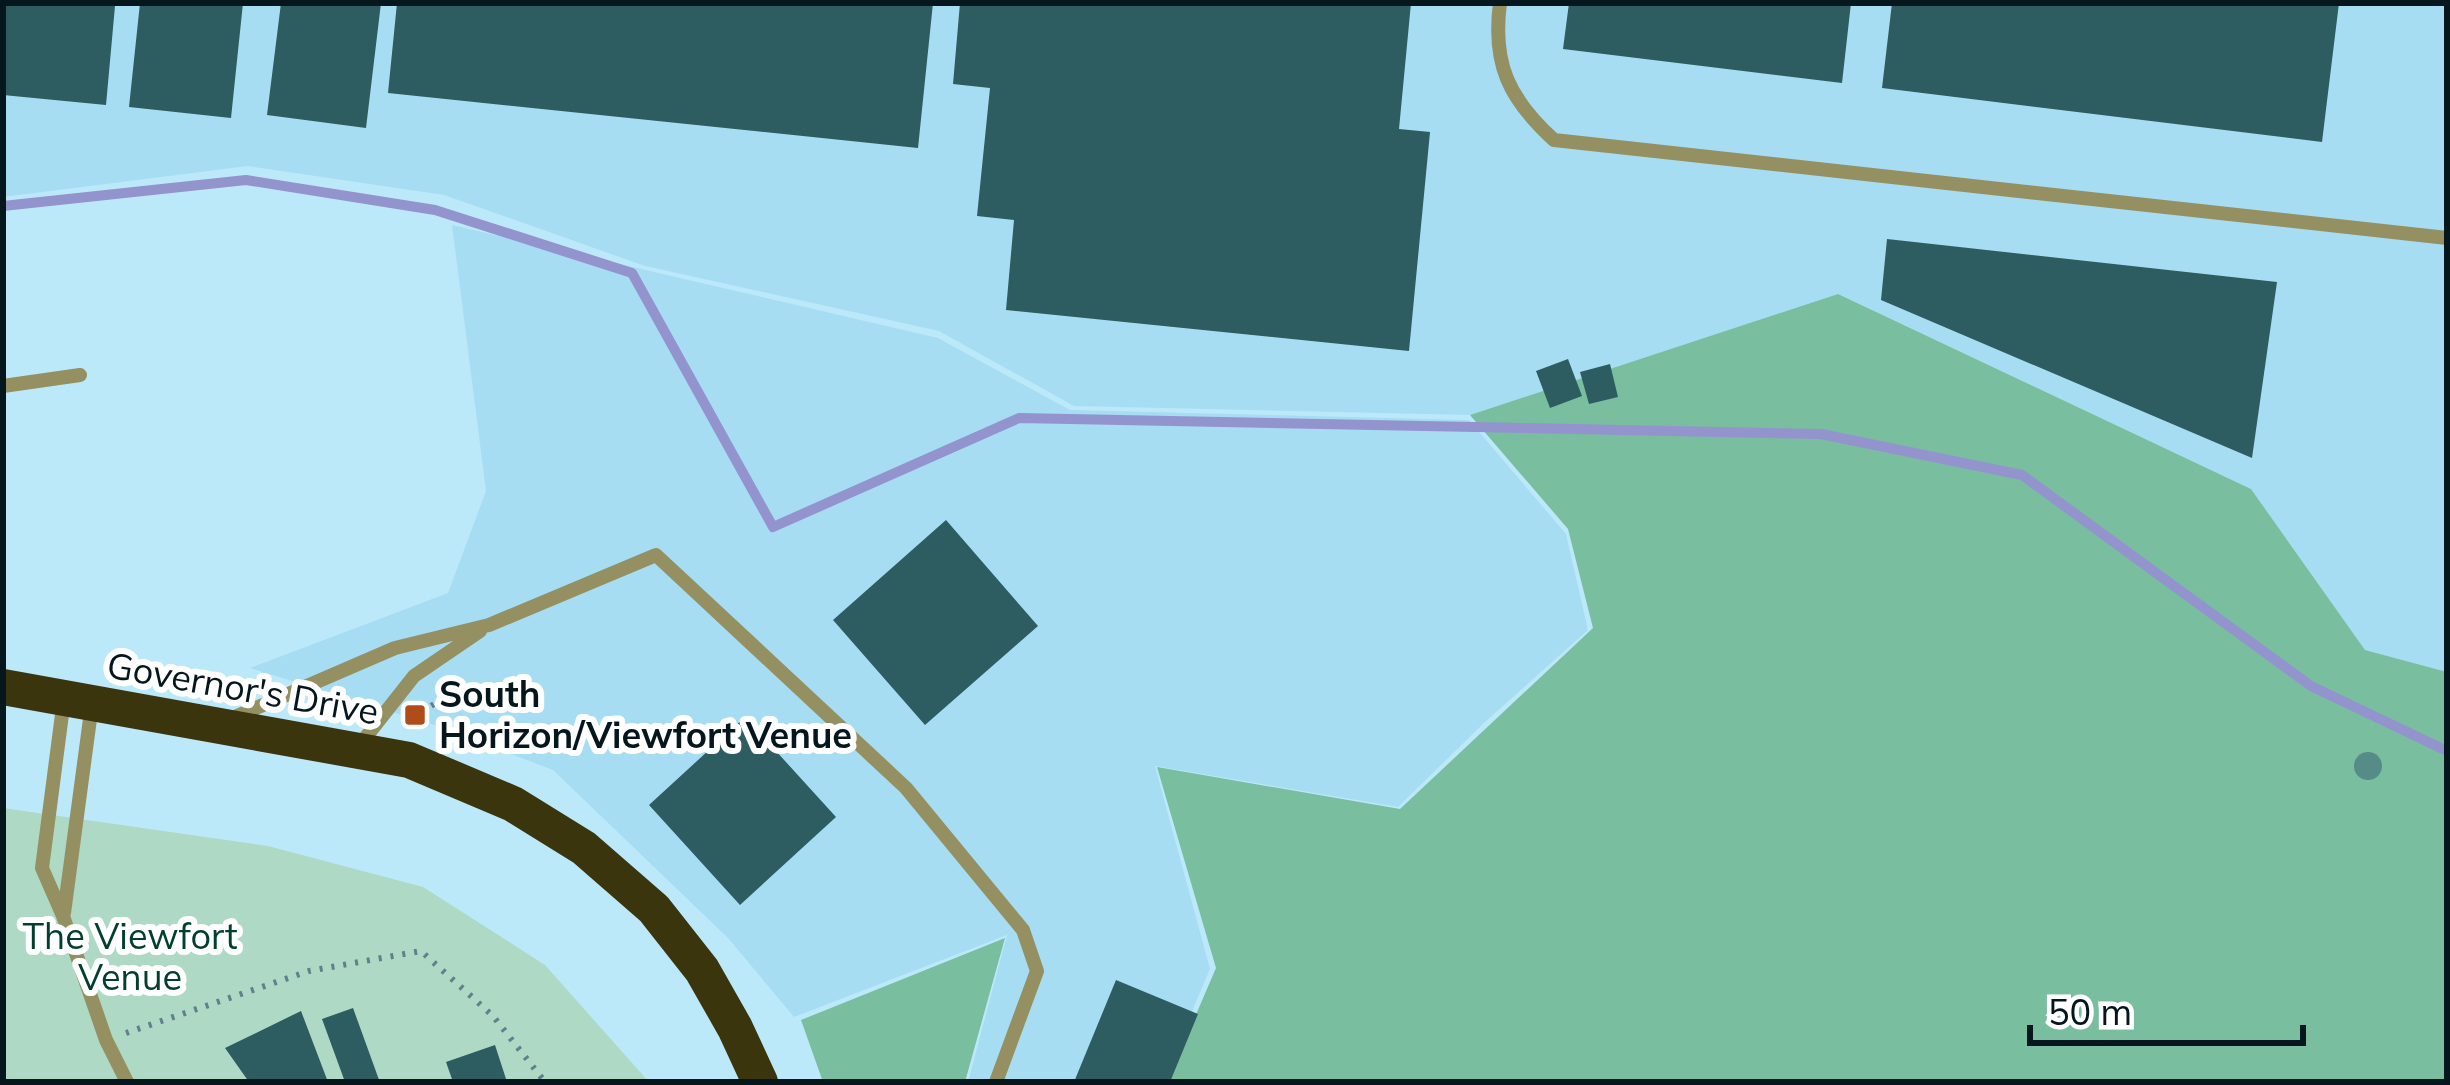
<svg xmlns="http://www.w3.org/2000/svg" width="2450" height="1085" font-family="Mulish,sans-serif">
	<rect width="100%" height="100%" fill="#bce9fa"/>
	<path fill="#a7ddf2" d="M3 3H2447V672L2365 650 2251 489 1838 294 1470 415 1074 406 939 331 645 266 444 195 248 166 3 197Z
		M452 225 938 338 1070 410 1469 420 1566 534 1588 630 1485 722 1398 807 1155 766 1210 969 1162 1082H968L1007 935 794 1017 728 938 553 770 441 727 250 668 448 593 486 491Z"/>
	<path fill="#aed9c4" d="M3 808 268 846 423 887 545 965 649 1082H3Z"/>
	<path fill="#79be9e" d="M1838 294 2251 489 2365 650 2447 672V1082H1167L1216 968 1157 767 1400 809 1593 628 1568 529 1470 415Z
		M1005 938 965 1082H823L801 1020Z"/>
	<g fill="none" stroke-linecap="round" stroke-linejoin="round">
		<path stroke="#9394ce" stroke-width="10" d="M3 206 246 180 435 210 632 273 773 527 1019 418 1821 434 2022 475 2311 686 2447 751"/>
	</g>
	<path fill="#2d5c61" d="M3 3 115 6 106 105 3 95Z
		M140 3H243L231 118 129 107Z
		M281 3H381L366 128 267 115Z
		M397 3H933L918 148 388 93Z
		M960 3H1411L1399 129 1430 132 1409 351 1006 310 1014 220 977 216 990 88 953 84Z
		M1569 3H1851L1842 83 1563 49Z
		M1892 3H2339L2322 142 1882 88Z
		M1887 239 2277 282 2252 458 1881 300Z
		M1568 359 1582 396 1550 408 1536 371Z
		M1610 364 1618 397 1589 404 1580 372Z
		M946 520 1038 626 925 725 833 620Z
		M745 717 836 817 740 905 649 805Z
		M1116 980 1198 1014 1170 1082H1074Z
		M353 1008 378 1077 380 1082H345L322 1019Z
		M301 1011 328 1082H249L225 1048Z
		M495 1045 507 1082H453L446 1062Z"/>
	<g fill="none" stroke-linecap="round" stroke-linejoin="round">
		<path stroke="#61808b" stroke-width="6" stroke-dasharray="3 9" stroke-linecap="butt" d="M421 712 444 698
			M126 1033 309 971 421 951 493 1016 545 1082"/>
		<path stroke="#959061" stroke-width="14" d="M1500 3C1492 64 1509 99 1554 140L2447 238
			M3 386 80 375
			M64 699 42 868 63 916 106 1040 127 1082
			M228 720 395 648 489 625 656 555 906 788 1023 930 1037 971 996 1082
			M358 747 414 676 480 631
			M64 913 92 704"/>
		<path stroke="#3a350d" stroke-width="36" d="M3 687 409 760 513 804 584 848 654 909 702 970 735 1028 760 1082"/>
	</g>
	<circle fill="#568c88" cx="2368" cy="766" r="14"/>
	<rect fill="#b04c1a" stroke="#fff" stroke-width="4.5" x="403" y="703" width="24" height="24" rx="6"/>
	<g text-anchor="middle" stroke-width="12" stroke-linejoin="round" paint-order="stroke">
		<g font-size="36" fill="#05161c" stroke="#fff">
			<text transform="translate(243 688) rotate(10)" y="13">Governor's Drive</text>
		</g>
		<g font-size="36" font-weight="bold" fill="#05161c" stroke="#fff" text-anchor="start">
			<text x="439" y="707">South<tspan x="439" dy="41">Horizon/Viewfort Venue</tspan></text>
		</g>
		<g font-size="36" fill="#03402b" stroke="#fff">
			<text x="130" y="949">The Viewfort<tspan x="130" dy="41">Venue</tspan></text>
		</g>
	</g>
	<rect width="2450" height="1085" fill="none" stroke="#05161c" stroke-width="12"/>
	<path d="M2030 1025v18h273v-18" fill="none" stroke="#05161c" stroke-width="6"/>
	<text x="2048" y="1025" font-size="36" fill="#05161c" stroke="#ffffff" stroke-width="9" paint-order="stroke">50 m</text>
</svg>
